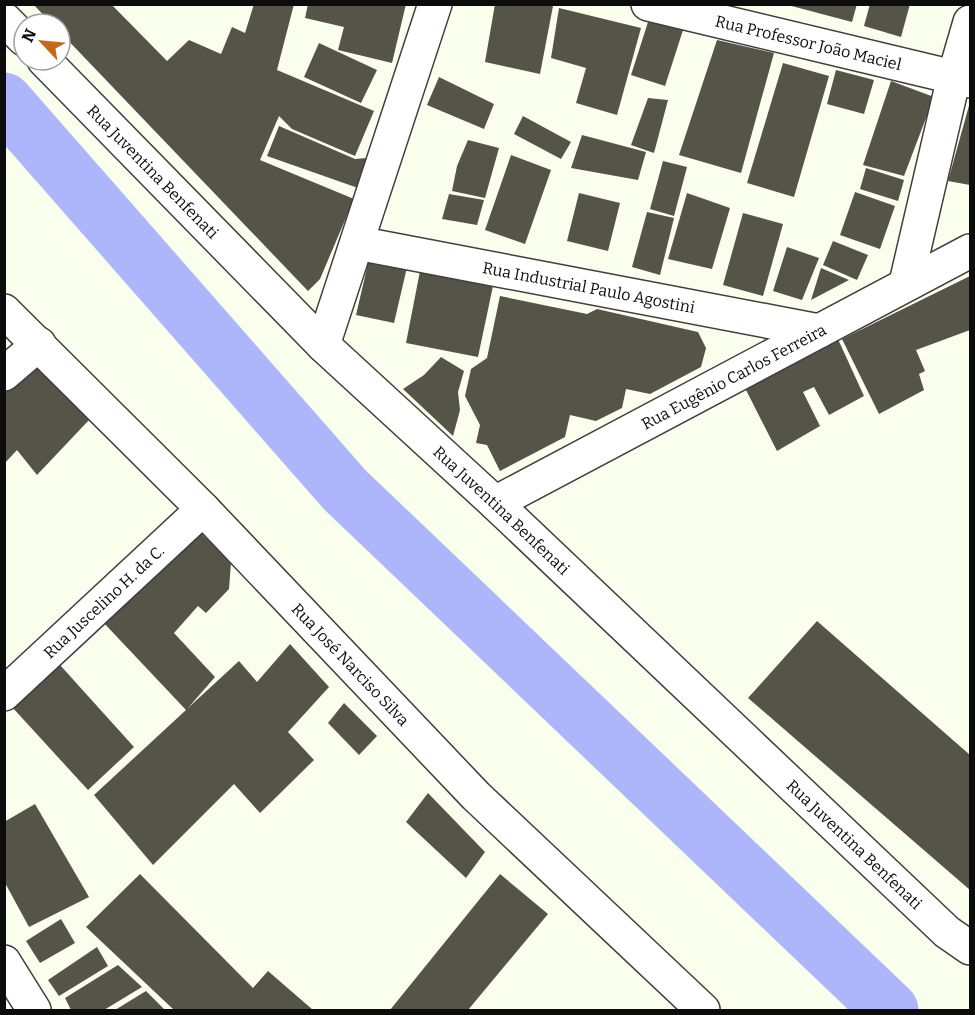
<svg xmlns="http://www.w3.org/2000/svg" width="975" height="1015" font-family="Bitter,serif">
	<rect width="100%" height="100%" fill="#f9ffec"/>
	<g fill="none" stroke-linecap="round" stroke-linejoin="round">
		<path stroke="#adb6fa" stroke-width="57" d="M4 101 345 490 890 1010"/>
	</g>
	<path fill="#565448" d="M254 4H294L277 70 374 111 355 156 292 129 279 116 260 160 354 199 320 279 308 291 60 32V24H52L34 5H112L167 61 189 40 221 54 232 27 245 33Z
		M308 4H406L392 63 338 50 344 27 305 18Z
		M495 4 553 6 540 74 485 62Z
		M784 4H857L852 22Z
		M870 4H910L901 37 864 26Z
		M559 8 641 28 617 115 576 103 586 68 551 58Z
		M649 19 683 30 665 86 631 75Z
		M717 40 774 53 741 173 679 155Z
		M319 43 377 70 361 103 304 77Z
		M783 63 829 76 794 197 747 183Z
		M836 70 874 80 864 114 827 104Z
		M439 77 494 104 484 129 427 105Z
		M891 81 934 97 904 176 863 165Z
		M648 98 668 100 654 153 631 145Z
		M970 102V185L948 181Z
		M523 116 571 142 561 159 514 134Z
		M279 126 355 159 367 158 358 188 267 156Z
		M582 135 646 152 638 180 571 168Z
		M468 140 499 148 485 198 452 191 457 166Z
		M511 155 551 170 525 244 485 230Z
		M663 161 687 167 674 216 650 209Z
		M866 168 904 180 898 201 860 189Z
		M855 192 895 206 880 249 840 235Z
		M579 193 620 203 608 251 567 241Z
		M687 193 730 208 712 269 668 259Z
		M449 194 484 200 477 225 442 219Z
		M647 212 674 218 660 275 632 267Z
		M743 213 783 224 763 296 723 285Z
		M833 241 868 255 857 280 823 265Z
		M787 247 819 258 802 300 773 291Z
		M370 255 408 263 394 323 356 315Z
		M821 268 849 280 811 300Z
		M420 271 493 286 478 357 406 343Z
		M970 276V330L916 350 925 371 919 374 924 390 879 414 842 339Z
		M500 296 587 314 597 309 698 332 706 348 701 367 650 394 626 389 622 408 596 421 570 415 565 437 500 471 487 445 476 443 480 425 465 396 471 369 487 358Z
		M837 337 864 396 829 415 814 387 803 392 820 426 777 451 745 388Z
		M441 357 464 371 458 392 460 410 453 436 403 389 424 375Z
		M35 363 89 420 37 475 17 450 4 464V393Z
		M198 530 231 563 229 589 206 613 198 606 174 633 215 677 188 708 239 661 257 682 290 644 329 687 288 732 314 760 260 813 234 784 153 865 94 795 186 710 102 621Z
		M817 621 970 755V890L748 698Z
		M60 665 134 747 88 790 12 707Z
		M344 703 377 736 359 755 328 723Z
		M428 793 485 852 466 878 406 822Z
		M35 804 89 897 29 927 4 881V822Z
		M140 874 253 988 268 971 313 1010H174L86 927Z
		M500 874 548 914 468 1010H390Z
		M61 919 75 943 40 963 26 941Z
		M97 947 108 966 59 996 48 980Z
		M118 965 142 987 104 1010H71L65 998Z
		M146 991 165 1010H115Z"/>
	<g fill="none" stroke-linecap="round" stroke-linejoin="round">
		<g stroke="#3f3f3f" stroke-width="36">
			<g id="minor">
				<path id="s1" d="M648 4 970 81"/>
				<path d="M4 19 24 39"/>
				<path id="s2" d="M44 60 323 345 495 503 947 932 970 948"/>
				<path id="s3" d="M357 243 819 331"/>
				<path d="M906 283 954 77 970 22"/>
				<path id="s4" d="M4 311 203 509 476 796 703 1010"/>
				<path d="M323 345 435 4"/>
				<path d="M4 374 39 344"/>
				<path id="s5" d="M495 503 970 251"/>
				<path id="s6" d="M4 694 203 509"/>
				<path d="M4 962 34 1010"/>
			</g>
		</g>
		<use href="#minor" stroke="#fff" stroke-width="33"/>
	</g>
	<g text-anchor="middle" stroke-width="6" stroke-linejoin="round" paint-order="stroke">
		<g font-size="16" fill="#0c0c0c" stroke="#fff">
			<text dy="6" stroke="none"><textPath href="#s1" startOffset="165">Rua Professor João Maciel</textPath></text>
			<text dy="6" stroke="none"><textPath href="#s2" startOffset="156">Rua Juventina Benfenati</textPath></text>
			<text dy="6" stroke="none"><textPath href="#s3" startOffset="236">Rua Industrial Paulo Agostini</textPath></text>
			<text dy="6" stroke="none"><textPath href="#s5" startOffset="270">Rua Eugênio Carlos Ferreira</textPath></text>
			<text dy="6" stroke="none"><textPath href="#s2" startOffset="642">Rua Juventina Benfenati</textPath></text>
			<text dy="6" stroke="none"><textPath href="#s6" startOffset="136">Rua Juscelino H. da C.</textPath></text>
			<text dy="6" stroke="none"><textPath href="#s4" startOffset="495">Rua José Narciso Silva</textPath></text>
			<text dy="6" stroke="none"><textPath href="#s2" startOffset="1128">Rua Juventina Benfenati</textPath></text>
		</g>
	</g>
	<rect width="975" height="1015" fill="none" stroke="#0c0c0c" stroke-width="12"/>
	<g transform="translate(42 42) rotate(296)"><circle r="28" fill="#ffffff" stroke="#9e9e9e" stroke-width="1.5"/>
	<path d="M0-4.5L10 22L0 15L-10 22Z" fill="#c46a1d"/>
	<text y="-9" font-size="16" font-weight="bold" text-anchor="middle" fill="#0c0c0c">N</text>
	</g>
</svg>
